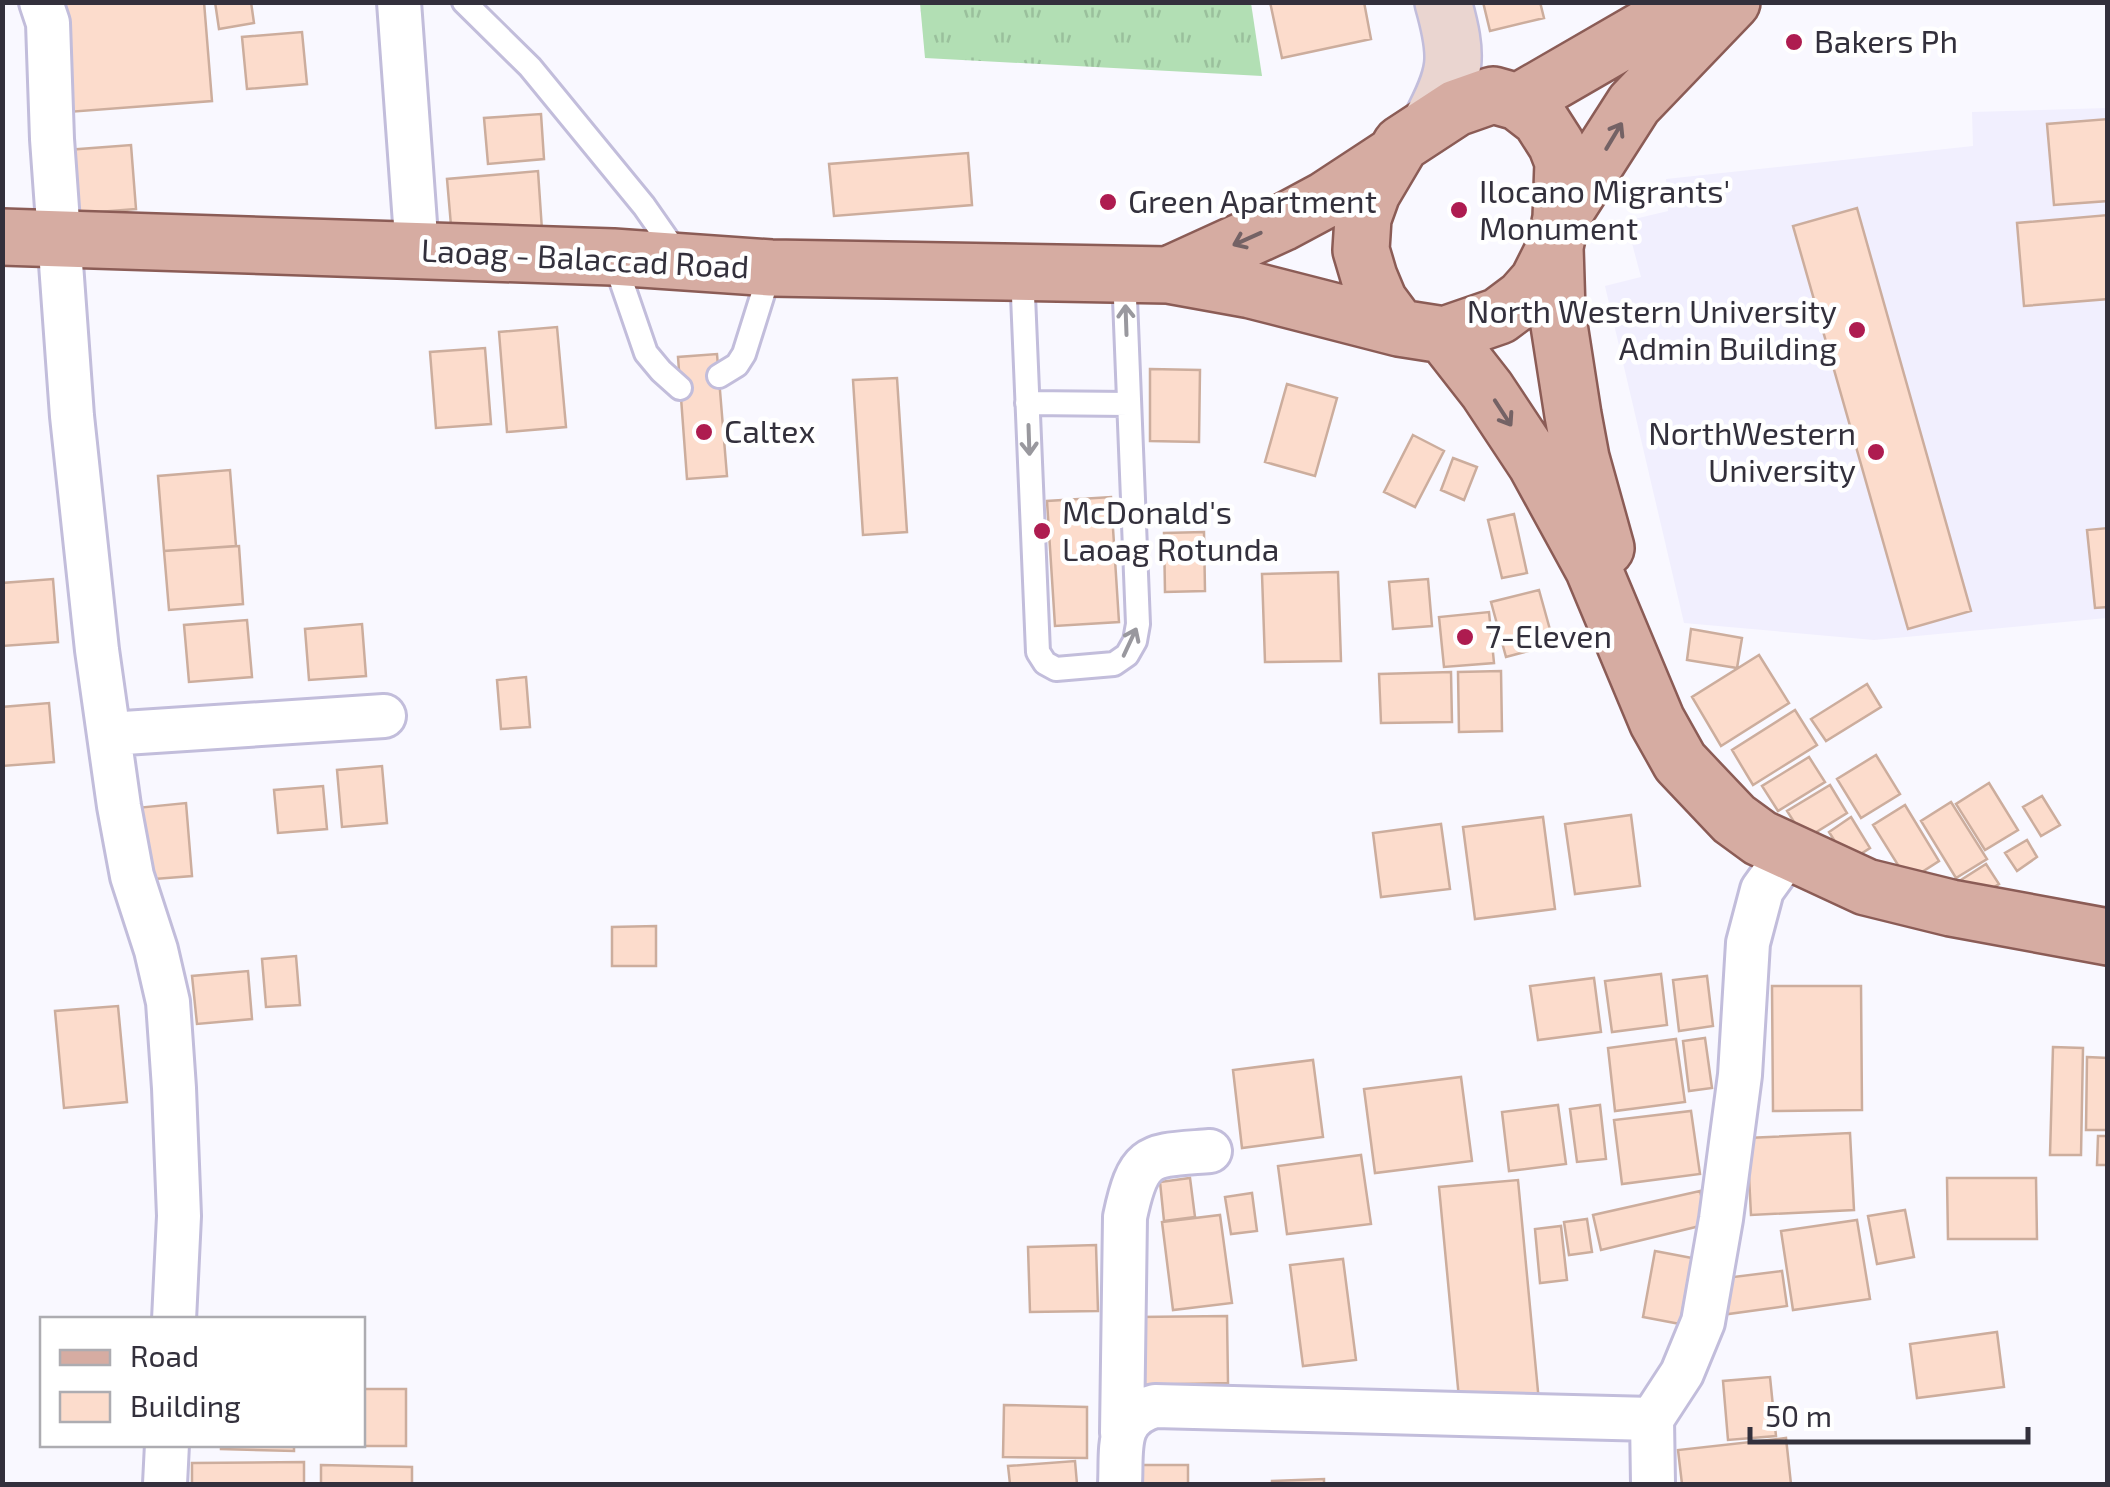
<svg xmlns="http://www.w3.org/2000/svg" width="2110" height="1487" font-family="'Exo 2',sans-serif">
	<defs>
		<pattern id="grass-tufts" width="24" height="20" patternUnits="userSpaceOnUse" patternTransform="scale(2.5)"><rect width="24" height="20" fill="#b2dfb4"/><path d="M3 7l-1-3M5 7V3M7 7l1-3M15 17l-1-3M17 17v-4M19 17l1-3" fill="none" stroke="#9ac09c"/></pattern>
	</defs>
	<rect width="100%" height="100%" fill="#f9f8ff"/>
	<path fill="#f1effe" d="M2107 108V618L1874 640 1684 623 1605 286 1641 277 1626 221 1668 211 1666 179 1973 146 1972 112Z"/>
	<path fill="url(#grass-tufts)" d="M920 3H1251L1262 76 925 58Z"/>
	<path fill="#fcdccc" stroke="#ccad9d" stroke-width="2.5" d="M59 2H204L212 101 68 112Z
		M215 2H251L254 23 219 29Z
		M1270 2H1364L1371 39 1282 58Z
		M1483 2H1540L1544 18 1490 31Z
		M302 32 307 84 247 89 242 37Z
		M541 114 544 159 488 164 484 118Z
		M2108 119V201L2054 205 2047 124Z
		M131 145 136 209 73 214 67 150Z
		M968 153 972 205 834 216 829 164Z
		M538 171 542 230 452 237 447 179Z
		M1857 208 1971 611 1908 629 1793 226Z
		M2108 215V299L2024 306 2017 223Z
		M557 327 566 427 507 432 499 332Z
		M485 348 491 424 436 428 430 352Z
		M717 354 727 476 687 479 678 357Z
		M1150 369 1200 370 1199 442 1150 441Z
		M897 378 907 532 863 535 853 380Z
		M1287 384 1337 398 1315 476 1265 462Z
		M1413 435 1444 451 1415 507 1384 492Z
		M1453 458 1477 467 1464 500 1441 490Z
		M230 470 236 546 164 551 158 476Z
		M1111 497 1119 622 1055 626 1047 501Z
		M1514 514 1527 573 1502 578 1488 520Z
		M2108 528V607L2095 608 2087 530Z
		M1204 532 1205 591 1165 592 1164 533Z
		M239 546 243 604 169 610 164 551Z
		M1338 572 1341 661 1265 662 1262 574Z
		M53 579 58 642 2 646V583Z
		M1428 579 1432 626 1393 629 1389 582Z
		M1539 590 1554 644 1506 657 1491 602Z
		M1489 612 1494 663 1444 667 1439 617Z
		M247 620 252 677 189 682 184 625Z
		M362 624 366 676 309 680 305 629Z
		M1691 629 1742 638 1737 668 1687 660Z
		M1759 655 1789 703 1721 746 1692 697Z
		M1501 671 1502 731 1459 732 1458 672Z
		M1451 672 1452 722 1381 723 1379 674Z
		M526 677 530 727 501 729 497 680Z
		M1867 684 1881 707 1826 741 1811 719Z
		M49 703 54 762 2 766V707Z
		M1795 710 1817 745 1753 785 1732 750Z
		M1876 755 1900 794 1861 818 1837 779Z
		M1809 757 1825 782 1778 811 1762 786Z
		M382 766 387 823 342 827 337 770Z
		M1989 783 2018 830 1985 850 1956 804Z
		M1830 785 1847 813 1805 839 1787 811Z
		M323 786 327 829 278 833 274 790Z
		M2042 796 2060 825 2041 836 2023 807Z
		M1951 802 1987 859 1956 878 1921 821Z
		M186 803 192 876 142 880 136 808Z
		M1905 805 1939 861 1908 881 1873 825Z
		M1631 815 1640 886 1575 894 1565 824Z
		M1543 817 1555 909 1475 919 1463 827Z
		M1851 817 1870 848 1848 862 1829 832Z
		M1441 824 1450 889 1381 897 1373 833Z
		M2027 840 2037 857 2017 871 2005 853Z
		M1986 864 1999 884 1973 900 1961 880Z
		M656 926V966H612V927Z
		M296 956 300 1005 266 1007 262 959Z
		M248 971 252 1019 197 1024 192 976Z
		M1661 974 1667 1025 1612 1032 1605 981Z
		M1707 976 1713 1026 1679 1031 1673 980Z
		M1594 978 1601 1032 1538 1040 1530 986Z
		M1772 986H1861L1862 1110 1773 1111Z
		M118 1006 127 1102 64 1108 55 1011Z
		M1705 1038 1712 1088 1689 1091 1683 1041Z
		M1676 1039 1685 1102 1615 1111 1608 1048Z
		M2053 1047 2083 1048 2081 1155H2050Z
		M2087 1057 2108 1058V1130H2086Z
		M1313 1060 1323 1137 1242 1148 1233 1070Z
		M1461 1077 1472 1161 1375 1173 1364 1089Z
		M1558 1105 1566 1164 1509 1171 1502 1112Z
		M1600 1105 1606 1159 1577 1162 1570 1109Z
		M1691 1111 1700 1174 1622 1184 1614 1120Z
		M1850 1133 1854 1210 1751 1215 1747 1138Z
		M2098 1136H2108V1165H2097Z
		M1361 1155 1371 1224 1287 1234 1278 1166Z
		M1190 1178 1195 1217 1164 1221 1160 1182Z
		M1947 1178H2036L2037 1239H1948Z
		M1518 1180 1539 1402 1460 1409 1439 1187Z
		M1700 1191 1708 1224 1601 1250 1593 1215Z
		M1252 1193 1257 1231 1231 1234 1225 1197Z
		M1905 1210 1914 1257 1877 1264 1868 1216Z
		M1220 1215 1232 1303 1173 1310 1162 1222Z
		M1587 1219 1592 1252 1569 1255 1564 1222Z
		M1857 1220 1870 1299 1793 1310 1781 1231Z
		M1561 1226 1567 1280 1540 1283 1535 1229Z
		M1096 1245 1098 1311 1030 1312 1028 1247Z
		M1655 1251 1692 1258 1680 1324 1643 1317Z
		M1343 1259 1356 1360 1303 1366 1290 1265Z
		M1782 1271 1787 1306 1721 1315 1717 1279Z
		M1227 1316 1228 1383 1138 1385 1137 1317Z
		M1997 1332 2004 1387 1917 1398 1910 1344Z
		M1770 1377 1776 1436 1728 1440 1723 1381Z
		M362 1389H406V1446H335L362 1444Z
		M1004 1405 1087 1407V1458L1003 1457Z
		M1786 1438 1791 1484H1682L1678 1450Z
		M221 1444H294V1451L221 1449Z
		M1075 1461 1077 1484H1010L1008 1466Z
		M304 1462V1484H192V1463Z
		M321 1465 412 1467V1484H321Z
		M1141 1465H1188V1484H1141Z
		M1324 1479V1484H1272V1481Z"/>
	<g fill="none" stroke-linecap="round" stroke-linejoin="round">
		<g stroke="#c2bddb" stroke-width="28">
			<path id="lane" d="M464 2 530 67 644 206 681 259
				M614 260 646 353 661 371 680 388
				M1022 272 1038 652 1045 663 1056 669 1114 664 1127 655 1135 641 1138 624 1124 274
				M719 376 737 365 744 354 771 268
				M1027 403 1129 404"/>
		</g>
		<g stroke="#c2bddb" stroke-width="48">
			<path id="street" d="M41 2 48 23 52 139 72 416 97 650 119 806 132 876 156 950 168 1002 174 1088 179 1216 174 1320
				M399 2 417 251
				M109 734 384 716
				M1122 1433 1125 1217C1139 1151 1149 1156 1210 1151
				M165 1484 167 1444
				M1120 1484C1122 1450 1114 1417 1155 1406L1652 1419
				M1653 1484 1652 1419 1682 1373 1703 1322 1721 1219 1740 1075 1748 943 1762 890 1790 851"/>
		</g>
		<g stroke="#c2bddb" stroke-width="60">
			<path id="secondary" d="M1430 124C1457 73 1459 58 1443 2"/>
		</g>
		<g stroke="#8b5c56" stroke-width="60">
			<path id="primary" d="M1518 102 1691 2
				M1561 218 1634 104 1732 2
				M2 237 613 257 771 268 1168 275 1251 290 1399 328 1444 335 1499 316 1523 298 1538 281 1555 247 1561 218 1563 162 1556 144 1540 119 1518 102 1493 95 1456 108 1401 144 1372 193 1363 218 1361 250 1369 277 1379 301 1399 328
				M1555 247 1557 312 1573 415 1581 458 1606 548
				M1168 275 1282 223 1325 200 1392 156
				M1444 335 1487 390 1536 464 1593 568 1657 721 1680 762 1734 819 1760 838 1866 887 1951 908 2108 937"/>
		</g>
		<use href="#lane" stroke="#fff" stroke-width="22"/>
		<use href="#street" stroke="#fff" stroke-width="42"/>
		<use href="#secondary" stroke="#ead5d0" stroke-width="55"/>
		<use href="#primary" stroke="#d6aca2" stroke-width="55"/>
	</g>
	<defs><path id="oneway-shaft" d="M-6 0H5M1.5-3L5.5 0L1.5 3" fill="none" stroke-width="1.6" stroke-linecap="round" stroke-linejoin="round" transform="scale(2.5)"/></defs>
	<g stroke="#746265">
		<use href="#oneway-shaft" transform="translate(1614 136) rotate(-59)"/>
		<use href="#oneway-shaft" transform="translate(1247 239) rotate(156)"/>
		<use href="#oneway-shaft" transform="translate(1503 413) rotate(57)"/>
	</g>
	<g stroke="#99989e">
		<use href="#oneway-shaft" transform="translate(1126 320) rotate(-92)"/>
		<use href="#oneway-shaft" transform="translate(1029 440) rotate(88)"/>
		<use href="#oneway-shaft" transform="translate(1130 642) rotate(-65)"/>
	</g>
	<g fill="#ae1c50" stroke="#fff" stroke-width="4">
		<circle cx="1794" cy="42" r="10"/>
		<circle cx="1108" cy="202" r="10"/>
		<circle cx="1459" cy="210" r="10"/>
		<circle cx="1857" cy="330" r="10"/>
		<circle cx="704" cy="432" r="10"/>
		<circle cx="1876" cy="452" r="10"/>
		<circle cx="1042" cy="531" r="10"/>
		<circle cx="1465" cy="637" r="10"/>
	</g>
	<g text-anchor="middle" stroke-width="9" stroke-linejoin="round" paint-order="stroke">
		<g font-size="32" fill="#33303c" stroke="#fff" text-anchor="start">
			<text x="1814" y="53">Bakers Ph</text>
			<text x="1479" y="203">Ilocano Migrants'<tspan x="1479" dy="37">Monument</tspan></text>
			<text x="1128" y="213">Green Apartment</text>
			<text x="1837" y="323" text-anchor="end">North Western University<tspan x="1837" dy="37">Admin Building</tspan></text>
			<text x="724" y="443">Caltex</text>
			<text x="1856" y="445" text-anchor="end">NorthWestern<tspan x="1856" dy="37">University</tspan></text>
			<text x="1062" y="524">McDonald's<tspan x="1062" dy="37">Laoag Rotunda</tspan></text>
			<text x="1485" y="648">7-Eleven</text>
		</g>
		<g font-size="32" fill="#33303c" stroke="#fff">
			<text transform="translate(585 259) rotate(3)" y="11">Laoag - Balaccad Road</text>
		</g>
	</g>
	<rect width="2110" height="1487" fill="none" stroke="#33303c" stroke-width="10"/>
	<rect x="40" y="1317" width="325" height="130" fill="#ffffff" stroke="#adacb1" stroke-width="2.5"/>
	<rect x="60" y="1350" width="50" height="15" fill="#d6aca2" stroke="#adacb1" stroke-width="2.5"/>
	<text x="130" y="1367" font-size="30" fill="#33303c">Road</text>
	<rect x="60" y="1392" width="50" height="30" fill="#fcdccc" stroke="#adacb1" stroke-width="2.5"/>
	<text x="130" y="1417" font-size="30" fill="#33303c">Building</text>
	<path d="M1750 1427v15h278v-15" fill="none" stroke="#33303c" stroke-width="5"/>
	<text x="1765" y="1427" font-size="30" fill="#33303c" stroke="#ffffff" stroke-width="8" paint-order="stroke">50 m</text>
</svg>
